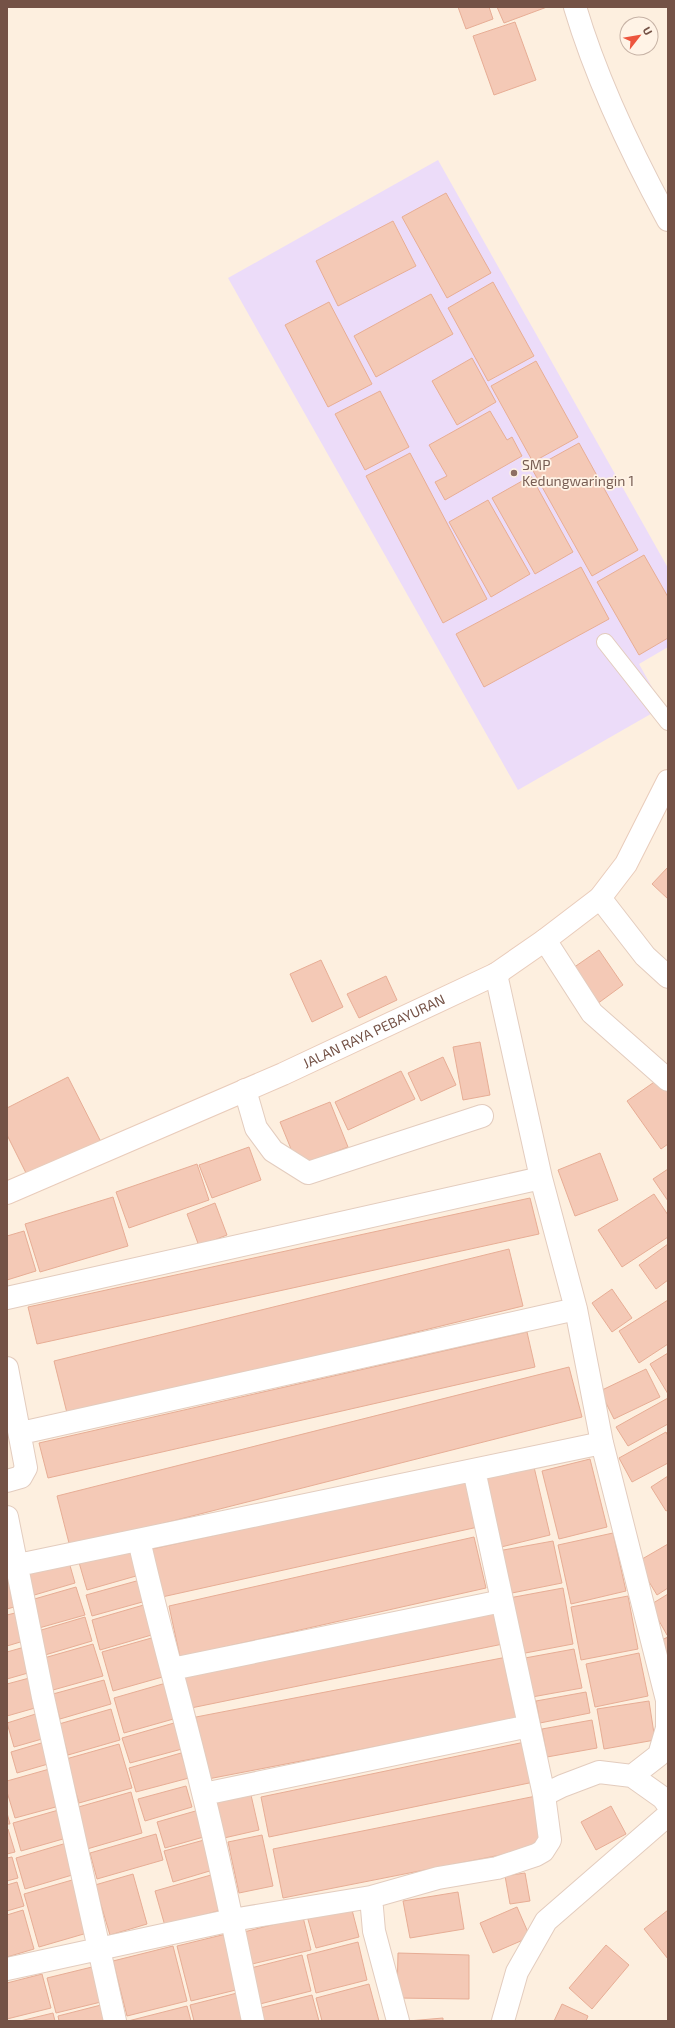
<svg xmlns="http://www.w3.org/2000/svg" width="675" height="2028" font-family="'Exo 2',sans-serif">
	<rect width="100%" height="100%" fill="#fdefdf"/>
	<path fill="#ecdcf9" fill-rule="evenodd" d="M438 160 668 568V597L644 555 597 582 639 655 668 638V647L639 664 663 707 518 790 228 278ZM446 193 490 273 447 297 402 217ZM394 222 416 266 338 306 316 261ZM492 283 534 356 489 381 448 308ZM431 294 453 334 376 376 354 336ZM329 302 372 384 328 407 285 325ZM472 359 496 402 457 425 432 381ZM536 361 578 437 533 462 491 386ZM380 391 409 447 365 470 335 414ZM490 411 507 440 512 438 522 456 445 499 435 482 447 476 429 445ZM579 443 638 550 592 576 532 469ZM410 453 487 599 443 623 366 476ZM531 476 573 552 535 573 493 498ZM488 500 530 574 491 597 449 522ZM581 567 609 619 485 686 456 634Z"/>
	<path fill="#f4c9b6" stroke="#e7ad95" d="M458 7H489L493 19 466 29Z
		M497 7H547L504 23Z
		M515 22 536 80 494 95 473 36Z
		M446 193 491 273 447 298 402 217Z
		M393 221 416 266 338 306 316 261Z
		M493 282 534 356 488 381 448 308Z
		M431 294 453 334 376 377 354 336Z
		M329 302 372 384 328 407 285 325Z
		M472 358 496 402 457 425 432 381Z
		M536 361 578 437 533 462 491 386Z
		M380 391 409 447 365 470 335 414Z
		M490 411 507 440 512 437 522 456 445 500 435 482 447 476 429 445Z
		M579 443 638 550 592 576 532 469Z
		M410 453 487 599 443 623 366 476Z
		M531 476 573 552 535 574 492 498Z
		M488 500 530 574 491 597 449 522Z
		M644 555 668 597V638L639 655 597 582Z
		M581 567 609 619 484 687 456 634Z
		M668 867V899L652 884Z
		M599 950 623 985 597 1004 573 968Z
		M321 960 343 1007 312 1022 290 974Z
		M386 976 397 1000 359 1018 347 994Z
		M480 1042 490 1095 463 1100 453 1047Z
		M443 1057 456 1085 421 1101 408 1073Z
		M401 1071 415 1099 348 1130 335 1102Z
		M68 1077 101 1142 29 1179 7 1135V1108Z
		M660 1078 668 1089V1144L661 1149 627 1101Z
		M330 1102 348 1147 298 1166 280 1122Z
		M249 1147 261 1180 212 1198 199 1165Z
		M600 1153 618 1200 575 1216 558 1170Z
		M197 1164 209 1200 129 1228 116 1192Z
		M668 1169V1201L653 1179Z
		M654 1194 668 1215V1237L622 1267 598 1230Z
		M113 1197 128 1246 40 1272 25 1224Z
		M530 1198 539 1234 37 1344 28 1307Z
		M215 1203 227 1235 199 1246 187 1214Z
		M24 1231 36 1271 7 1280V1236Z
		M668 1244V1280L656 1289 639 1265Z
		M509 1249 523 1306 68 1417 54 1361Z
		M612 1289 632 1318 612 1332 592 1303Z
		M668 1300V1344L639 1363 619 1331Z
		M527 1332 535 1367 48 1478 39 1443Z
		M668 1353V1394L650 1364Z
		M569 1367 582 1417 70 1547 57 1496Z
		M646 1369 660 1397 614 1419 600 1391Z
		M668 1398V1424L628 1446 616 1427Z
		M666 1432 668 1436V1463L632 1482 619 1458Z
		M590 1459 607 1527 559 1539 542 1471Z
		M534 1467 550 1535 497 1548 480 1480Z
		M668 1476V1510L666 1511 651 1487Z
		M467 1480 478 1527 162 1597 152 1549Z
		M613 1533 626 1591 571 1604 558 1545Z
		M474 1537 486 1588 180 1657 169 1606Z
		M553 1541 562 1583 507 1594 498 1551Z
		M134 1543 143 1574 87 1590 78 1559Z
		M668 1544V1588L657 1595 637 1562Z
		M69 1562 75 1583 31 1596 24 1575Z
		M140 1580 146 1601 92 1616 86 1595Z
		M14 1582 21 1605 7 1609V1584Z
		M76 1587 85 1615 39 1628 31 1600Z
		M563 1588 573 1644 520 1654 509 1598Z
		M668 1594V1635H667L650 1605Z
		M628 1596 638 1649 581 1660 571 1607Z
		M147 1604 155 1634 100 1650 92 1620Z
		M496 1611 503 1644 191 1708 184 1675Z
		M19 1612 27 1640 7 1646V1615Z
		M85 1617 92 1641 45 1655 38 1631Z
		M155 1637 166 1676 113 1691 102 1652Z
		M668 1637V1664L655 1643Z
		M93 1644 103 1676 53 1690 44 1658Z
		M28 1646 35 1671 7 1679V1652Z
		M574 1649 582 1688 532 1697 525 1658Z
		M639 1653 648 1696 595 1707 586 1664Z
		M507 1657 519 1719 208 1779 196 1717Z
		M33 1677 42 1706 7 1716V1684Z
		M104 1680 111 1704 60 1719 53 1694Z
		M166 1683 177 1718 124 1733 114 1698Z
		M586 1692 590 1713 540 1723 536 1701Z
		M649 1701 655 1740 604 1749 597 1709Z
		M111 1709 120 1740 68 1755 59 1724Z
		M42 1712 49 1737 14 1747 7 1723Z
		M592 1720 597 1748 547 1757 542 1729Z
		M174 1723 182 1749 130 1763 122 1738Z
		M48 1741 55 1762 17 1773 11 1752Z
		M525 1742 534 1782 269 1837 261 1797Z
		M119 1744 132 1788 79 1803 66 1759Z
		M181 1753 189 1778 136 1792 129 1768Z
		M53 1768 63 1805 15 1818 7 1792V1781Z
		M186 1786 192 1807 145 1821 138 1799Z
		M131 1792 142 1833 87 1849 75 1808Z
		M251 1795 259 1830 224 1838 216 1802Z
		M536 1796 546 1846 283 1898 273 1849Z
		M611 1806 626 1834 596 1850 581 1822Z
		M62 1809 70 1837 21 1851 13 1823Z
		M199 1810 207 1836 165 1848 157 1822Z
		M7 1813 10 1824H7Z
		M7 1829H8L15 1852 7 1854Z
		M156 1834 163 1860 97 1879 90 1853Z
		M262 1835 273 1886 239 1893 228 1842Z
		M204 1840 213 1870 173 1882 164 1851Z
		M70 1842 79 1873 25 1889 16 1858Z
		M12 1857 18 1878 7 1881V1858Z
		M525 1873 530 1901 510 1904 505 1876Z
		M133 1874 147 1924 110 1935 95 1885Z
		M211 1875 221 1910 165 1926 155 1891Z
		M79 1878 94 1931 39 1947 24 1894Z
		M17 1882 24 1906 7 1911V1885Z
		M458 1892 464 1929 410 1938 403 1901Z
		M351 1906 359 1937 316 1948 307 1916Z
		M517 1907 530 1937 493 1953 480 1923Z
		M23 1910 34 1949 7 1957V1915Z
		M668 1910V1959L644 1929Z
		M303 1917 311 1950 248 1965 240 1933Z
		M226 1934 240 1989 191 2001 177 1946Z
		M358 1942 367 1980 316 1993 307 1955Z
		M606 1945 629 1965 592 2009 569 1988Z
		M173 1946 187 2001 127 2016 113 1961Z
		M398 1953 469 1955V1999L397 1998Z
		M302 1955 311 1991 256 2005 247 1969Z
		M92 1967 101 2002 56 2013 47 1978Z
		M42 1974 51 2008 7 2019V1983Z
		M369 1984 379 2021H322L316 1998Z
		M241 1992 248 2021H194L190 2005Z
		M312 1995 319 2021H259L256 2009Z
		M562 2004 588 2016 586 2021H554Z
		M101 2005 105 2021H59L58 2016Z
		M187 2006 191 2021H128Z
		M53 2013 55 2021H20Z
		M443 2018V2021H408Z"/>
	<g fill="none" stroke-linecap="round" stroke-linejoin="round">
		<g stroke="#e3ccbe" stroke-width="18">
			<path id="service" d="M605 642 668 722"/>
		</g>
		<g stroke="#e3ccbe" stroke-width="24">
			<path id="minor" d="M575 7C597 81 631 152 668 220
				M600 898 645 956 668 977
				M545 940 592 1013 668 1080
				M245 1090 256 1128 273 1151 308 1173 482 1116
				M7 1298 541 1178
				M7 1368 26 1468 21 1477 7 1481
				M21 1433 576 1309
				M474 1470 544 1795
				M7 1517 43 1697 115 2021
				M139 1540C158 1625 183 1708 203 1793 222 1868 237 1945 253 2021
				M18 1565 602 1443
				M172 1669 502 1601
				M632 1776 663 1798 668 1805
				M204 1794 529 1726
				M371 1897 374 1931 398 2021
				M7 1969 232 1920 371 1897 438 1878 497 1868 536 1855 543 1851 550 1840 544 1795 562 1786 599 1772 632 1776 659 1755 667 1728V1700L602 1443 576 1309 541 1178 496 974
				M503 2021 517 1972 546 1921 668 1815"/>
		</g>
		<g stroke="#e9ccbb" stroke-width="24">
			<g id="secondary">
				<path id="s1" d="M7 1193 283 1074 496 974 545 940 600 898 626 864 668 781"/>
			</g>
		</g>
		<use href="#service" stroke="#fff" stroke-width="16"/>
		<use href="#minor" stroke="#fff" stroke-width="22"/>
		<use href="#secondary" stroke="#fff" stroke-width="22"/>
	</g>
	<circle fill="#8d6e63" stroke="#fff3e6" stroke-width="1.5" cx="514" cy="473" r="4"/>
	<g text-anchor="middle" stroke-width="3.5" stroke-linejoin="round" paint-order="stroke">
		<g font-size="14" fill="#785e54" stroke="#fff3e6" text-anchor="start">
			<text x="522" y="470">SMP<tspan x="522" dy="16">Kedungwaringin 1</tspan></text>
		</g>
		<g font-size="14" fill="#745246" stroke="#fff3e6">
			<text dy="5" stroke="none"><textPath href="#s1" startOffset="401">JALAN RAYA PEBAYURAN</textPath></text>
		</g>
	</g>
	<rect width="675" height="2028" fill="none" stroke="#745246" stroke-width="16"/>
	<g transform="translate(639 36) rotate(59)"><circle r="19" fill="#fff3e6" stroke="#c7b3a6"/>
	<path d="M0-3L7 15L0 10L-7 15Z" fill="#ed553e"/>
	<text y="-6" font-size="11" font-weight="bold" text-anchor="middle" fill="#745246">U</text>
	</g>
</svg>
